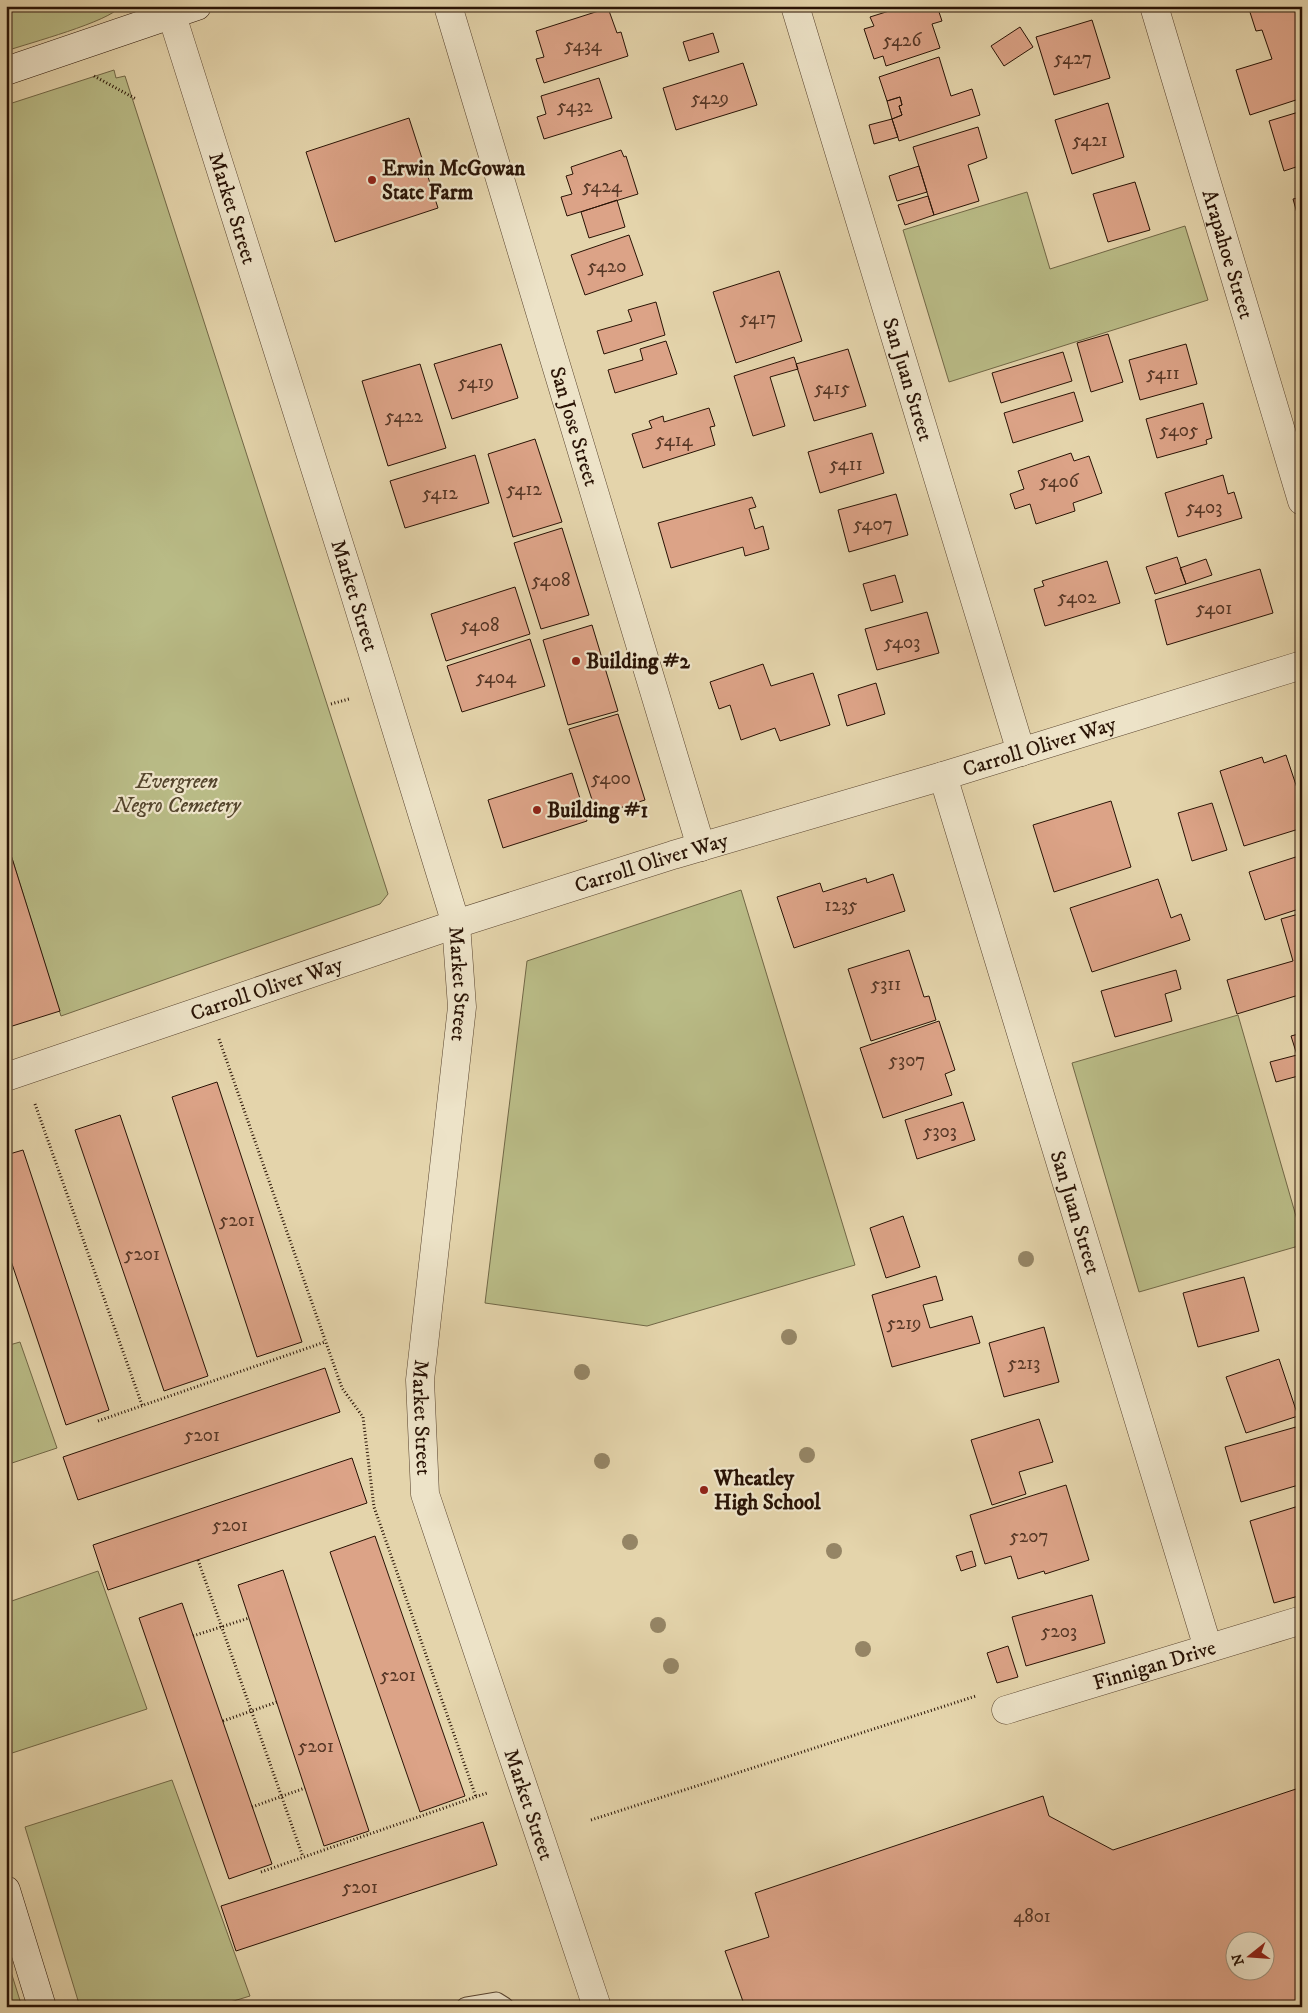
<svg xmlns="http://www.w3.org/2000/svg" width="1308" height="2013" font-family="'IM FELL DW Pica',serif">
	<rect width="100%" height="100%" fill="#e4d4ab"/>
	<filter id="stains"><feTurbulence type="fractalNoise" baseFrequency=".004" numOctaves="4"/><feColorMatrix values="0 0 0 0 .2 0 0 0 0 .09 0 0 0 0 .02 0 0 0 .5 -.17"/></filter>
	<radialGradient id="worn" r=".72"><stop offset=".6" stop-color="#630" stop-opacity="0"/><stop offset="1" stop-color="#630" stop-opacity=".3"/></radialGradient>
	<path fill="#b9bb86" stroke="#716746" d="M6 6H121C109 22 29 43 6 51Z
		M114 70 116 78 125 76 388 894 380 904 61 1016 6 839V105Z
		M1027 192 1050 269 1185 226 1208 300 949 382 903 230Z
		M741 890 855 1265 647 1326 485 1303 527 961Z
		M1238 1015 1302 1237V1245L1139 1292 1072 1063Z
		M20 1342 57 1448 6 1465V1346Z
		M98 1571 147 1709 6 1755V1603Z
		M172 1780 250 1996 214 2007H80L25 1827Z
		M6 1956 22 2007H6Z"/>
	<path fill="#dca387" stroke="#291305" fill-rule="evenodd" d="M905 6H937L942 21 932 24 940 48 886 66 883 56 874 59 864 29 874 26 870 17Z
		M1248 6H1302V98L1250 115 1236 70 1272 59 1262 30 1256 31Z
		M608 8 617 33 621 32 628 56 544 83 536 59 544 57 536 31Z
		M1092 20 1110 78 1054 95 1036 37Z
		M1020 27 1033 47 1004 66 991 46Z
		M713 33 719 52 689 61 683 42Z
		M939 57 951 96 972 89 980 115 899 141 892 119 902 115 899 106 902 105 900 97 887 101 879 77Z
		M743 63 757 105 676 130 663 88Z
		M599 78 612 118 544 139 537 117 546 114 541 96Z
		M900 97 902 105 899 106 902 115 892 119 887 101Z
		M1108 103 1124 157 1072 174 1055 120Z
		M1302 111V165L1284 171 1269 121Z
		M409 118 438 208 335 242 306 152Z
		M892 119 898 137 874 144 869 125Z
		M978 127 987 158 968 165 979 201 934 215 913 147Z
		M621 150 624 157 626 156 638 194 567 216 561 197 572 194 566 176 573 174 571 167Z
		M919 166 927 192 897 201 889 176Z
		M1135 182 1150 230 1108 242 1093 194Z
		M928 196 934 215 905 225 898 205Z
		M1302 197V231L1293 199Z
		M617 200 625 227 589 238 581 212Z
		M629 235 643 275 585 295 571 255Z
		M779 271 802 341 736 363 713 292Z
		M656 302 665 335 604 354 597 331 632 321 628 310Z
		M1108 334 1123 382 1091 392 1077 343Z
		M666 341 677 374 615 393 608 370 643 360 640 349Z
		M501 344 518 398 452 419 434 364Z
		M1186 344 1197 384 1140 400 1129 360Z
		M848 349 866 406 814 421 796 364Z
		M1063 352 1072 381 1001 403 992 373Z
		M794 357 798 369 770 377 785 426 753 436 734 376Z
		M420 364 446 448 388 466 362 381Z
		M1074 392 1083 421 1013 443 1004 413Z
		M1203 403 1212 438 1206 440 1207 444 1157 458 1146 419Z
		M709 408 715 426 710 427 715 445 643 468 632 434 652 428 649 421 663 416 664 422Z
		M872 433 884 473 820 493 808 452Z
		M535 439 562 522 513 537 488 454Z
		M1071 453 1074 461 1089 456 1102 493 1073 503 1075 511 1036 524 1030 504 1015 509 1010 494 1024 489 1018 471Z
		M475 455 489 503 405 528 390 481Z
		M1223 475 1228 494 1234 492 1242 518 1178 537 1165 493Z
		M896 494 908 535 849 552 838 510Z
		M752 497 756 507 749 509 755 529 763 526 769 549 745 556 743 547 671 568 658 523Z
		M562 528 589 615 541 629 514 543Z
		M1177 557 1186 584 1155 594 1146 567Z
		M1206 559 1212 575 1186 584 1180 568Z
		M1107 561 1120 603 1045 626 1034 589 1044 586 1042 581Z
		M1260 569 1273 613 1167 645 1155 600Z
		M895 575 903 602 871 611 863 584Z
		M515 587 530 634 446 661 431 614Z
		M927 612 939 653 877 670 865 629Z
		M592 625 618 711 568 725 543 640Z
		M530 639 545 686 462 712 447 666Z
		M763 664 771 686 813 673 830 725 780 741 775 728 741 740 730 705 719 709 710 682Z
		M876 683 885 714 847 726 838 695Z
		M618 714 645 800 597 815 569 729Z
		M1286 755 1302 803V828L1244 846 1220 771 1262 757 1264 763Z
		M572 773 587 821 503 848 488 800Z
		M1111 801 1131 867 1054 892 1033 825Z
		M1212 803 1227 850 1192 861 1178 813Z
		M6 839 60 1011 6 1028Z
		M1302 855V908L1265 920 1249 872Z
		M893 874 905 911 794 948 777 897 820 883 823 892 866 878 867 883Z
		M1158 879 1171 918 1181 914 1190 940 1092 972 1070 908Z
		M1302 913V994L1237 1014 1227 980 1293 961 1281 919Z
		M909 950 924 997 929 996 936 1020 871 1041 848 969Z
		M1176 970 1181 989 1165 994 1172 1021 1115 1037 1101 991Z
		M939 1021 955 1070 945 1074 952 1095 883 1118 860 1048Z
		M1302 1033V1075L1276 1082 1270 1062 1297 1055 1291 1036Z
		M217 1082 302 1342 257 1357 172 1097Z
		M963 1102 975 1140 917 1159 905 1120Z
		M120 1115 208 1376 164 1391 75 1130Z
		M23 1150 109 1410 66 1425 6 1246V1155Z
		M903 1216 920 1267 886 1278 870 1228Z
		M936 1276 943 1300 923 1305 930 1328 972 1316 980 1343 892 1367 872 1295Z
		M1244 1277 1259 1331 1198 1347 1183 1293Z
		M1044 1327 1059 1382 1004 1397 989 1343Z
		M1279 1359 1298 1416 1246 1433 1226 1377Z
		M325 1368 340 1412 78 1500 63 1457Z
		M1039 1419 1053 1462 1019 1472 1026 1494 992 1505 971 1440Z
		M1296 1427 1302 1448V1484L1241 1502 1225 1447Z
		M352 1458 367 1503 108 1590 93 1545Z
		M1066 1485 1089 1560 1045 1574 1044 1571 1018 1579 1011 1556 985 1564 970 1515Z
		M1302 1505V1595L1274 1603 1250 1521Z
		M375 1536 465 1796 420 1812 330 1552Z
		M972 1551 976 1566 961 1571 956 1556Z
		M283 1570 369 1831 324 1846 238 1585Z
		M1092 1595 1105 1643 1026 1666 1012 1617Z
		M182 1603 272 1864 229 1879 139 1618Z
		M1008 1646 1018 1677 997 1683 987 1653Z
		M1302 1787V2007H745L725 1951 769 1937 755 1893 1043 1796 1049 1816 1113 1850ZM1236 1940H1266V1970H1236Z
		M483 1822 497 1865 236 1951 221 1906Z"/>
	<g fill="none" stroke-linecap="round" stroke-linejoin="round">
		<g stroke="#58432e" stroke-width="21">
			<path id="service" d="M466 2007 496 2002 504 2007"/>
		</g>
		<g stroke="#58432e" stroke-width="29">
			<g id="minor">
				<path id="s1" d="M448 6 701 847"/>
				<path id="s2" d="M795 6 1021 752"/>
				<path id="s3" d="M1154 6 1302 501"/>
				<path id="s4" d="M943 776 1208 1648"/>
				<path id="s5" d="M6 1077 456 924 673 855 943 776 1302 665"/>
				<path id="s6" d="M1006 1710 1302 1620"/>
			</g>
		</g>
		<g stroke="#58432e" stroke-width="29">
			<g id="tertiary">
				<path id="s7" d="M169 6 351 582 456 924 462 1007 420 1380 425 1494 597 2007"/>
			</g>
		</g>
		<g stroke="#291305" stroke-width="29">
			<path id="secondary" d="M6 71 197 6
				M6 1890 42 2007"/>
		</g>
		<path stroke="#291305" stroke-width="3" stroke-dasharray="1 2.5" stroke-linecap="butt" d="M94 76 136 99
			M331 704 349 699
			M219 1039 342 1388 363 1417 374 1507 476 1797
			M35 1104 142 1405
			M98 1421 325 1342
			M198 1560 303 1857
			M193 1636 249 1618
			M223 1721 277 1702
			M252 1807 305 1788
			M591 1820 976 1696
			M261 1872 487 1793"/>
		<use href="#service" stroke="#ede3c8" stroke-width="19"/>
		<use href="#minor" stroke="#ede3c8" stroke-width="28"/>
		<use href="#tertiary" stroke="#ede3c8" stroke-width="28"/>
		<use href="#secondary" stroke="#ede3c8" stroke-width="28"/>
	</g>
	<g fill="#958565">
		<circle cx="1026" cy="1259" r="8"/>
		<circle cx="789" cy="1337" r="8"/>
		<circle cx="582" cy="1372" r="8"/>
		<circle cx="807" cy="1455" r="8"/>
		<circle cx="602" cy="1461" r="8"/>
		<circle cx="630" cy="1542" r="8"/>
		<circle cx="834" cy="1551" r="8"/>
		<circle cx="658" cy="1625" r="8"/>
		<circle cx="863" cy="1649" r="8"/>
		<circle cx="671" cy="1666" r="8"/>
	</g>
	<g fill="#8f2418" stroke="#ede3c8" stroke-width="2">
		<circle cx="372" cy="180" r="5"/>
		<circle cx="576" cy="661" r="5"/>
		<circle cx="537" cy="810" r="5"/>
		<circle cx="704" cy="1490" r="5"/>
	</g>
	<g text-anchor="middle" stroke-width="4.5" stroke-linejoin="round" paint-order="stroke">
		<g font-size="19" fill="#563726">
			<text x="902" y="46">5426</text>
			<text x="583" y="51">5434</text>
			<text x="1073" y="64">5427</text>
			<text x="710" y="104">5429</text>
			<text x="575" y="112">5432</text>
			<text x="1090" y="146">5421</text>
			<text x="602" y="192">5424</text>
			<text x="607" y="272">5420</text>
			<text x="758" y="324">5417</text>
			<text x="1163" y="379">5411</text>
			<text x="476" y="388">5419</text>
			<text x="832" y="394">5415</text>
			<text x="404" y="422">5422</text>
			<text x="1179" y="436">5405</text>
			<text x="674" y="446">5414</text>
			<text x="846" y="470">5411</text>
			<text x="1059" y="487">5406</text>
			<text x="524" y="495">5412</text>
			<text x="440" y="499">5412</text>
			<text x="1204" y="513">5403</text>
			<text x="873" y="530">5407</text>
			<text x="551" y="586">5408</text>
			<text x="1077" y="603">5402</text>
			<text x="1214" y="614">5401</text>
			<text x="480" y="631">5408</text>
			<text x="902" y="648">5403</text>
			<text x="496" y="683">5404</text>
			<text x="611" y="784">5400</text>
			<text x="841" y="911">1235</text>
			<text x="886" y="990">5311</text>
			<text x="907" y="1066">5307</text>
			<text x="940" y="1137">5303</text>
			<text x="237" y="1226">5201</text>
			<text x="142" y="1260">5201</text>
			<text x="904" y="1329">5219</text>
			<text x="1024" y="1369">5213</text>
			<text x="202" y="1441">5201</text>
			<text x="230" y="1531">5201</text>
			<text x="1029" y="1542">5207</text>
			<text x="1059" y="1637">5203</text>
			<text x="398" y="1681">5201</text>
			<text x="316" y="1752">5201</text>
			<text x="360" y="1893">5201</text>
			<text x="1032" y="1922">4801</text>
		</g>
		<g font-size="21" font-weight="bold" fill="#291305" stroke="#ede3c8" text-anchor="start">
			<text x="382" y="175">Erwin McGowan<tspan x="382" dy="24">State Farm</tspan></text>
			<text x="586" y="668">Building #2</text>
			<text x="547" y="817">Building #1</text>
			<text x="714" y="1485">Wheatley<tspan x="714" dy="24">High School</tspan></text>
		</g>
		<g font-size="21" fill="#291305" stroke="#ede3c8">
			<text dy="7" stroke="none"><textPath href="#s7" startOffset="212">Market Street</textPath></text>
			<text dy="7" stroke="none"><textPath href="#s3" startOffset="259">Arapahoe Street</textPath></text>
			<text dy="7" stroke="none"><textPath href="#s2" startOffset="390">San Juan Street</textPath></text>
			<text dy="7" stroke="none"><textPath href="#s1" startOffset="439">San Jose Street</textPath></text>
			<text dy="7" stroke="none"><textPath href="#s7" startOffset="618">Market Street</textPath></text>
			<text dy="7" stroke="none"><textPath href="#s5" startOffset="1085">Carroll Oliver Way</textPath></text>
			<text dy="7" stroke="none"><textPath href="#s5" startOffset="680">Carroll Oliver Way</textPath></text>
			<text dy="7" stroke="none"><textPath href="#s7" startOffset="1022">Market Street</textPath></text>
			<text dy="7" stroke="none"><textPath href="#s5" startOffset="275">Carroll Oliver Way</textPath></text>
			<text dy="7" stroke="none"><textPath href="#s4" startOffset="456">San Juan Street</textPath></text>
			<text dy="7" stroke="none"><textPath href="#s7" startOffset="1458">Market Street</textPath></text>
			<text dy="7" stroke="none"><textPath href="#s6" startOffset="155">Finnigan Drive</textPath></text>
			<text dy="7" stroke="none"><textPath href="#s7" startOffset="1862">Market Street</textPath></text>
		</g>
		<g font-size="21" font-style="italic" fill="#54452c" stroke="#ede3c8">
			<text x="177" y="788">Evergreen<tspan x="177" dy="24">Negro Cemetery</tspan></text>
		</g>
	</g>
	<rect width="1308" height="2013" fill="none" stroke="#e4d4ab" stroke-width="25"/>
	<rect x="8" y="8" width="1293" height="1998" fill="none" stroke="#291305" stroke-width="2.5"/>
	<rect x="12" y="12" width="1283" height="1988" fill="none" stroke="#291305"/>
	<g transform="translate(1250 1956) rotate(253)"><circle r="24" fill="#ede3c8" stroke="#9f907a"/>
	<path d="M0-4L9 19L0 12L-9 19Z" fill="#8f2418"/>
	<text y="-8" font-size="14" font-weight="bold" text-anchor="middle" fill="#291305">N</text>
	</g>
	<rect width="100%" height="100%" filter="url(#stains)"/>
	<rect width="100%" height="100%" fill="url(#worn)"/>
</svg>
